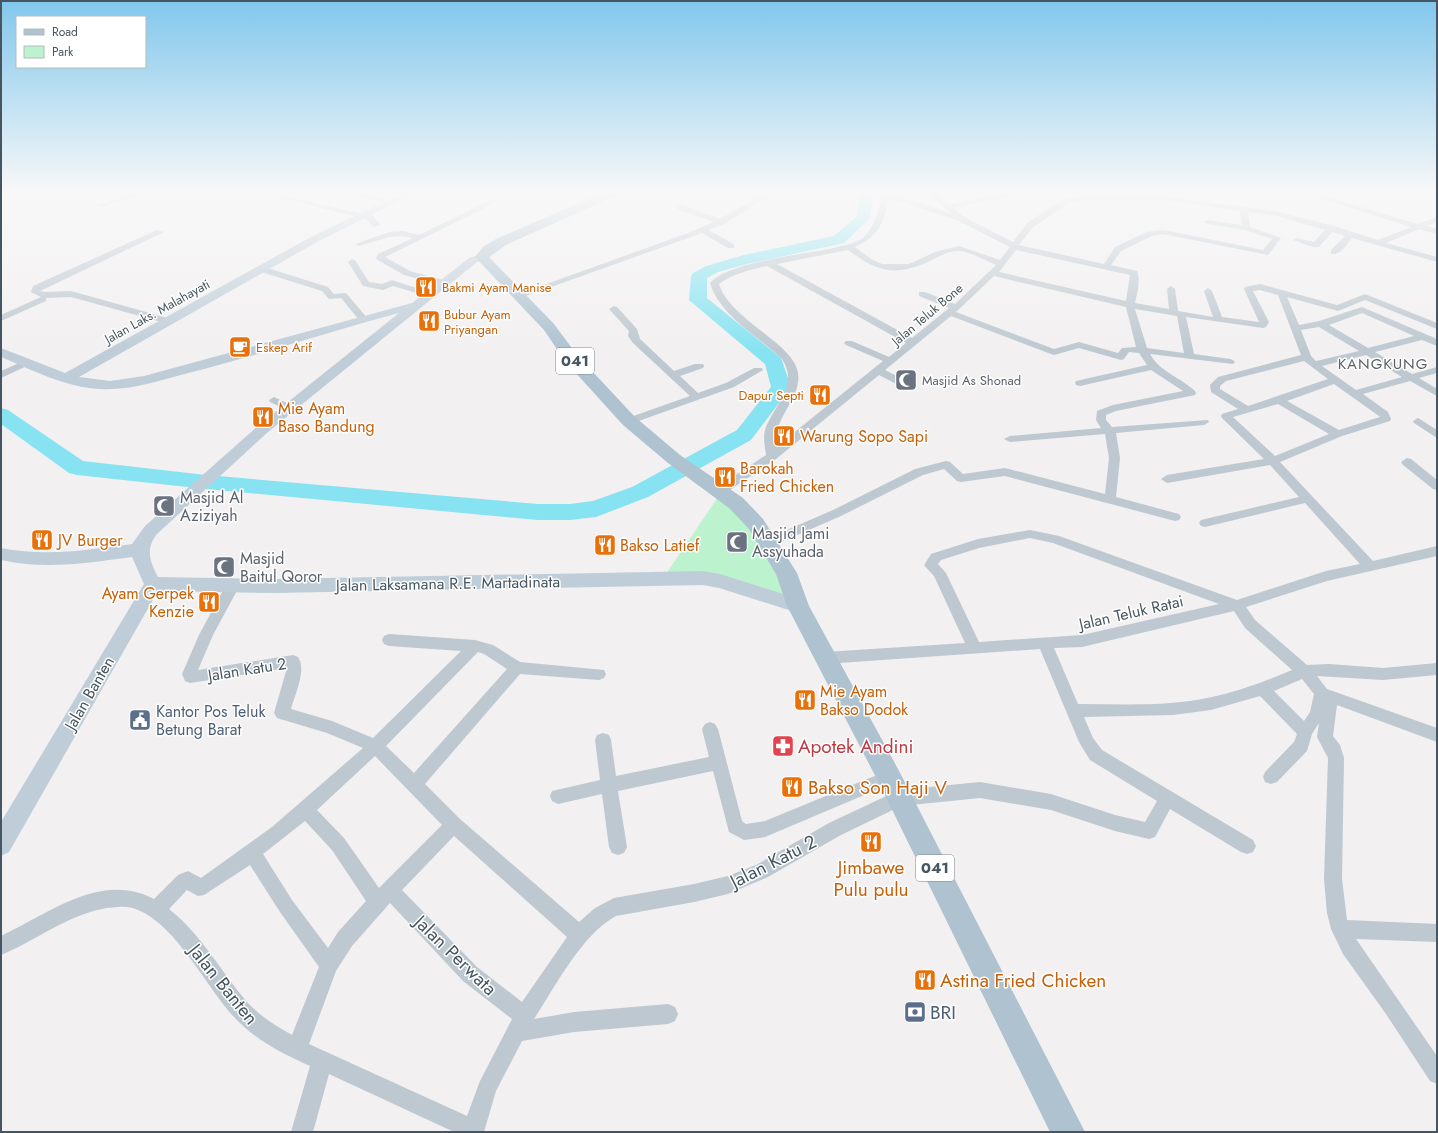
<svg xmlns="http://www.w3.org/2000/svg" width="1438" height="1133" font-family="Jost,sans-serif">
	<rect width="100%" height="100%" fill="#f2f0f0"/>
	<path fill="#bcf2cd" d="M718 497 751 524 792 596 666 574Z"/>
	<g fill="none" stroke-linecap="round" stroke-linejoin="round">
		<path fill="#87e3f1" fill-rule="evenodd" d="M860 193H874L870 218 844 243 747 264 718 272 707 278V298L781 358 791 387 751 440 648 497 596 517 570 520H538L206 489 77 475 69 473 1 424V408L8 410 83 461 206 475 538 504H570L593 501 632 487 737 430 771 387 765 364 689 300 691 276 693 273 706 266 744 255 834 236 856 217Z"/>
		<path fill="#bdc8d0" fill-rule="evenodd" d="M137 193H148L101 207 97 205Z
			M261 193H273L363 214V211H369L380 225 373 227 365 217 362 218Z
			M348 193H360L394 202 390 204Z
			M765 193H774L724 224 708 230 734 244V248H728L702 233 523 297 520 298 516 295 688 233 714 222 677 209V205H683L720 219Z
			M883 193H889L950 213 927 193H934L948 204 1008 193H1020L1017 195 953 208 964 217 1013 242 1027 223 1062 200 1078 197 1157 195 1274 211 1334 226 1378 240 1411 227 1304 193H1314L1418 224 1437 217V222L1426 226 1437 229V234L1419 229 1386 243 1437 257V262L1352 238C1347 245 1341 255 1331 254V250L1345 236 1332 232 1319 247H1313L1293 240 1297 238 1314 242 1325 230 1273 215 1248 212 1250 227 1281 238 1268 255 1163 234 1152 236 1121 251 1111 265 1137 271C1141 281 1137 293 1135 303L1169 309 1167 289 1171 286 1175 289 1178 311 1213 317 1204 291 1208 288 1212 291 1222 317 1259 322 1244 289 1245 287 1260 284 1337 305 1365 294 1437 323V329L1365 300 1338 311 1287 297 1299 325 1319 321 1362 307 1437 339V346L1422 340 1375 352 1412 374 1437 367V373L1419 378 1437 389V396L1410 381 1363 394 1388 412 1391 419 1390 421 1342 436 1280 462 1373 561 1437 546V556L1327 581 1246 607 1255 620 1307 665 1329 664 1383 668 1437 663V675L1383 680 1317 676 1327 689 1437 728V742L1337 705 1333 736 1340 745 1344 758 1342 879 1347 920 1437 924V942L1356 939 1437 1056V1084L1430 1081 1386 1014 1343 954 1331 929 1327 913 1324 879 1328 758 1317 737 1319 723 1312 734 1307 751 1277 782 1271 784 1265 782 1263 777 1265 772 1294 742 1297 734 1260 696 1211 710 1173 715 1084 717 1093 738 1102 750 1253 840 1256 846 1253 852 1247 854 1241 852 1170 809 1155 837 1149 839 1115 831 1051 810 980 798 901 806 841 835 768 877 728 894 694 902 616 916C582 934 555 987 534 1019L574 1012 668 1004 675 1007 678 1014 675 1021 668 1024 574 1032 522 1041 496 1091 484 1132H454L329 1074 313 1132H291L310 1066C283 1054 255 1040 234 1017 207 988 176 925 138 910 128 905 114 907 102 909 66 916 35 941 1 955V936C48 914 101 871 154 899L178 875 188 871 201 878 272 827 363 748 327 733 277 718 274 713 287 668 190 683 185 681 182 674 199 635 228 581 233 580 238 581 240 585 213 635 198 670 293 655 298 657C307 670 295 694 291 709L332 721 373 738 461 651 389 646 384 644 382 640 384 636 389 634 475 640 493 645 520 662 604 670 606 674 604 678 599 680 520 674 425 784 460 819 579 922 595 908 614 898 694 884 728 876 756 865 829 823 899 790 980 782 1051 794 1115 815 1145 822 1157 801 1090 760 1079 742 1040 649 825 664 820 662 818 658 820 654 825 652 965 643 934 576 924 565 931 554 978 539 1030 530 1059 536 1237 600 1326 571 1360 564 1305 503 1205 527 1201 526 1199 523 1201 520 1299 497 1270 465 1167 483 1161 479 1167 475 1264 459 1222 418 1221 416 1222 414 1238 409 1211 392 1210 385 1218 377 1301 355 1278 295 1260 290 1253 291 1269 322 1266 327 1263 328 1186 317 1194 354 1230 359 1233 360 1235 362 1233 364 1150 354C1160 372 1180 377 1195 391L1196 393 1195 395 1116 411 1106 415V420L1112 427 1208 420 1209 422 1204 425 1116 433 1120 458 1116 497 1179 514 1181 517 1179 520 1175 521 1005 476 961 482 957 481 944 469 923 475 841 516 772 546H764L762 543 764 540 833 510 915 469 946 461 950 462 963 474 1005 468 1105 494 1109 458 1105 434 1010 442 1004 439 1010 436 1101 428 1096 420 1097 411 1113 405 1183 391 1151 370 1080 386 1076 385 1075 383 1076 381 1147 365 1139 353 1129 352 1124 359 1121 360 1079 348 1054 355 1051 354 951 316 885 370 914 385 915 387 914 389H906L879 375 776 459 724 494H716L714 491 716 488 766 455C765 447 763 438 765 430 773 406 800 386 782 359 758 336 720 316 710 283 726 263 802 254 829 249 840 246 858 244 866 235 877 222 878 208 883 193ZM889 198 959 221 1010 247 1000 260 959 246 935 252 909 264H882L871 259 855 247C880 235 883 224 889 198ZM1157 199 1240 211 1242 225 1208 220 1204 222 1208 224 1245 230 1272 239 1263 250 1163 230 1147 232 1115 247 1104 264 1019 245 1033 227 1068 204 1078 201ZM848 250C879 273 896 277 932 260 939 256 951 250 959 251 968 251 987 261 996 265L955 304 925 292H919V296L949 308 912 338 777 264ZM1016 250 1130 275 1126 301 999 272ZM767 266 906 343 889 357 852 341H846L844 343 846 345 883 361 776 447C772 418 802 399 798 373 794 343 730 320 719 284 733 273 751 270 767 266ZM994 276 1126 307 1136 347 1122 348 1118 353 1079 342 1054 349 956 312ZM1135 309 1177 316 1184 353 1147 348ZM1362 313 1414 336 1368 348 1329 325ZM1319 327 1359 351 1316 361 1311 356 1301 330ZM1366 355 1402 377 1356 390 1322 366ZM1304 361 1328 379 1248 406 1220 389V386L1226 381ZM1334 384 1379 416 1380 417 1339 430 1287 401ZM1278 404 1329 434 1275 456 1233 417ZM1030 538 1053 543 1219 604 1082 635 979 642 946 573 938 564 941 560 979 548ZM1234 611 1245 628 1292 670C1266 681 1240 691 1212 697 1169 707 1122 704 1078 704L1054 648 1082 647ZM478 652 484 654 507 669 414 773 386 746ZM1302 679 1314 694 1310 712 1304 721 1274 691ZM375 756 442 825 379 888 344 838 317 810ZM305 821 332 850 366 901 338 932 328 948 292 900 263 854ZM454 836 567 937 522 1002 477 967 402 890ZM250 865 280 912 319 967 292 1035C276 1026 260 1016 248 1003 221 972 202 935 169 909L187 890 198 896 204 895ZM390 903 463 981 512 1019 480 1081 467 1116 309 1044 336 971 352 946Z
			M1429 193H1437V198Z
			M492 199 499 201 385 257 410 271 447 281V285L444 286 404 275 376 259 378 254 413 238 403 236 389 237 359 246 355 244 389 232 403 231 419 235Z
			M157 230 164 232 40 291 45 292 71 291 171 319V323H165L71 297 46 298V301L1 321V315L41 297 31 292 33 286Z
			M352 259 355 260 369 282 382 284 392 280 434 294 430 297 393 286 383 290 363 286 348 262Z
			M261 266 328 287 334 294 346 293 368 319 366 321H360L341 298 329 299 322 291 258 271 257 269Z
			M614 306 617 307 637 329 640 339 674 371 695 364H703L704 366 703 368 680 376 698 393 726 383 754 368H762L763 370 734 387 633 423H625L624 421 625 419 690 396 633 343 628 336 629 331 609 309Z
			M26 360 31 363 29 365 1 378V371Z
			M274 397 293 406 294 408 289 411 270 402 269 400Z
			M1418 418 1437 430V438L1414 423 1413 421Z
			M1407 458 1411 459 1437 480V490L1433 489 1403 465 1401 462Z
			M710 722 715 724 718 729 742 821 746 824 765 821 889 770 895 772 897 777 895 782 765 837 744 840 729 832 713 771 618 791 627 847 624 853 618 855 612 853 609 847 602 794 558 804 552 801 550 796 552 791 600 780 595 740 597 735 603 733 609 735 611 740 616 776 709 757 702 729 705 724Z"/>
		<path fill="#bfcdd8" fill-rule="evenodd" d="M403 193H415L317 242 79 377 110 381 144 376 412 303 469 258 482 254 488 257 486 259 477 262 268 432 157 534C145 549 150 562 158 577L275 579 703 571 720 574 805 601 807 606 805 611 798 613 719 588 703 585 275 593 158 591 9 852 1 856V822L144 584 132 557C87 563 46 570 1 560V548C46 557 88 550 132 544L145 526 258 426 399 313C328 332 259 355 188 373 159 381 129 391 99 389 65 387 32 370 1 357V348L65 373 309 238Z"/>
		<path fill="#aec2d0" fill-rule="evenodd" d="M602 193H617L615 196 506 245 489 257 554 324 577 355 635 417 680 455 743 498 763 519 797 573 809 606 898 769 1085 1132H1050L880 785 787 606 776 574 749 529 729 508 668 463 623 425 565 361 544 330 475 257 483 247 496 239Z"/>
	</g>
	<linearGradient id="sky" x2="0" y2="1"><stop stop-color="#81c7ec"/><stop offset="0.55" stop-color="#f9f8f8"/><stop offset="1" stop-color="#f9f8f8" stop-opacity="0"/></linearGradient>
	<rect width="1438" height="351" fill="url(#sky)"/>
	<defs>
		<g id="restaurant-square" transform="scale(1.15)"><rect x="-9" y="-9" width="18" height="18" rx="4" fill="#e8710a" stroke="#fff"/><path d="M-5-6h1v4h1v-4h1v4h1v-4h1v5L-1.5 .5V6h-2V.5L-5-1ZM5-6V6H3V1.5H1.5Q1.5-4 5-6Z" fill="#fff"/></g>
		<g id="cafe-square" transform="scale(1.15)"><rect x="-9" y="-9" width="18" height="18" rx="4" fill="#e8710a" stroke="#fff"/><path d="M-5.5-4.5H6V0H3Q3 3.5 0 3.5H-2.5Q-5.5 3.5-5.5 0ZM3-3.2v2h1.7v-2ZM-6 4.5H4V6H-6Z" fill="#fff"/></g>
		<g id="mosque-square" transform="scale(1.15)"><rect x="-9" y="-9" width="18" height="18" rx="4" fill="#6b7280" stroke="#fff"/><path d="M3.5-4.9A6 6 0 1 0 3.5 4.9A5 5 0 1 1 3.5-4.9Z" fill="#fff"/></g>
		<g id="civic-square" transform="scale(1.15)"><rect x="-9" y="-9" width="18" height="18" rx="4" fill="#5c6f8a" stroke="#fff"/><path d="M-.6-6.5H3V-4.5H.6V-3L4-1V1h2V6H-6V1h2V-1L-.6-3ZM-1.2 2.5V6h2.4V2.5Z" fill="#fff"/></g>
		<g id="pharmacy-square" transform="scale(1.15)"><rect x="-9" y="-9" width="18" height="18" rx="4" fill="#e0444e" stroke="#fff"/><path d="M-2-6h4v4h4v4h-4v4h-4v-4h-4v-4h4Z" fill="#fff"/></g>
		<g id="bank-square" transform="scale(1.15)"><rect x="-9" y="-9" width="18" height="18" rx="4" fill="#5c6f8a" stroke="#fff"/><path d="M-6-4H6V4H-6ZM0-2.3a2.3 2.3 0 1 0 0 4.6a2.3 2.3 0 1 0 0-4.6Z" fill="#fff"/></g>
	</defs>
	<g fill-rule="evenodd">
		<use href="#restaurant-square" x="426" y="287"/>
		<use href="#restaurant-square" x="429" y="321"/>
		<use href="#cafe-square" x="240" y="347"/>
		<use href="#mosque-square" x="906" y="380"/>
		<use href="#restaurant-square" x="820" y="395"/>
		<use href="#restaurant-square" x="263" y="417"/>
		<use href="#restaurant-square" x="784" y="436"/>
		<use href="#restaurant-square" x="725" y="477"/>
		<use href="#mosque-square" x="164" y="506"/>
		<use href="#restaurant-square" x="42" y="540"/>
		<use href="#mosque-square" x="737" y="542"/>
		<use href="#restaurant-square" x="605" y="545"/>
		<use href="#mosque-square" x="224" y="567"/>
		<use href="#restaurant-square" x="209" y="602"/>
		<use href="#restaurant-square" x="805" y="700"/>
		<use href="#civic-square" x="140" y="720"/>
		<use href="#pharmacy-square" x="783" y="746"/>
		<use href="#restaurant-square" x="792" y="787"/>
		<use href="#restaurant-square" x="871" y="842"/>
		<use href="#restaurant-square" x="925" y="980"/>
		<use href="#bank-square" x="915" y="1012"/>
	</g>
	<g text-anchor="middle" stroke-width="3" stroke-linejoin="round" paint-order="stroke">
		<g font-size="13" fill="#c56008" stroke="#fff" text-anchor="start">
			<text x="442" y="292">Bakmi Ayam Manise</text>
			<text x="444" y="319">Bubur Ayam<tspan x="444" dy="15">Priyangan</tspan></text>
			<text x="256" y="352">Eskep Arif</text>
			<text x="804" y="400" text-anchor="end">Dapur Septi</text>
		</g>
		<g font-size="13" fill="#46555f" stroke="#fff">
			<text transform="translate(157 311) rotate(-29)" y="5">Jalan Laks. Malahayati</text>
			<text transform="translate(927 314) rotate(-40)" y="5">Jalan Teluk Bone</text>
		</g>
		<g font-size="13" fill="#5b616d" stroke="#fff" text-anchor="start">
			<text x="922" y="385">Masjid As Shonad</text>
		</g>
		<g fill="#fff" stroke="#7e888f" stroke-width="1">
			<rect x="556" y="348" width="38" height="26" rx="3"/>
			<rect x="916" y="855" width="38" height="26" rx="3"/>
		</g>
		<g font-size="15" font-weight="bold" fill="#46555f">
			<text x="575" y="366">041</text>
			<text x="935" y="873">041</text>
		</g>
		<g font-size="15" letter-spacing="1" fill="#5c6165" stroke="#fff">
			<text x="1383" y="369">KANGKUNG</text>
		</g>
		<g font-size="16" fill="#c56008" stroke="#fff" text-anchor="start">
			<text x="278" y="414">Mie Ayam<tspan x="278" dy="18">Baso Bandung</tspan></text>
			<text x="800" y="442">Warung Sopo Sapi</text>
			<text x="740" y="474">Barokah<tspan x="740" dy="18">Fried Chicken</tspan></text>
			<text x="58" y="546">JV Burger</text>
			<text x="620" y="551">Bakso Latief</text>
			<text x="194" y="599" text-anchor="end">Ayam Gerpek<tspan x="194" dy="18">Kenzie</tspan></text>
			<text x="820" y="697">Mie Ayam<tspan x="820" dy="18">Bakso Dodok</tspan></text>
		</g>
		<g font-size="16" fill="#5b616d" stroke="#fff" text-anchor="start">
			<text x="180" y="503">Masjid Al<tspan x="180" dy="18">Aziziyah</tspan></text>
			<text x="752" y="539">Masjid Jami<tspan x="752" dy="18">Assyuhada</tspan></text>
			<text x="240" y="564">Masjid<tspan x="240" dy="18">Baitul Qoror</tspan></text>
		</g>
		<g font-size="16" fill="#46555f" stroke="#fff">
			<text transform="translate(448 583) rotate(-1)" y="6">Jalan Laksamana R.E. Martadinata</text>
			<text transform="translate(1131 612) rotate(-13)" y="6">Jalan Teluk Ratai</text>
			<text transform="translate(247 669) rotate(-9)" y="6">Jalan Katu 2</text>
			<text transform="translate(89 693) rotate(-60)" y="6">Jalan Banten</text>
		</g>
		<g font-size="16" fill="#4e5e75" stroke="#fff" text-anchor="start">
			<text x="156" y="717">Kantor Pos Teluk<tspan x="156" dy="18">Betung Barat</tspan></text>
		</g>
		<g font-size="19" fill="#be3a42" stroke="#fff" text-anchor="start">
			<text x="798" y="753">Apotek Andini</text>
		</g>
		<g font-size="19" fill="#c56008" stroke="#fff" text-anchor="start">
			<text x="808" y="794">Bakso Son Haji V</text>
			<text x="871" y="874" text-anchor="middle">Jimbawe<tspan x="871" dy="22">Pulu pulu</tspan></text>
			<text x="940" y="987">Astina Fried Chicken</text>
		</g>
		<g font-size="19" fill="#46555f" stroke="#fff">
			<text transform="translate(773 861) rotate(-27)" y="7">Jalan Katu 2</text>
			<text transform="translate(456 955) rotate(44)" y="7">Jalan Perwata</text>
			<text transform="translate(224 984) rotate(51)" y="7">Jalan Banten</text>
		</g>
		<g font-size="19" fill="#4e5e75" stroke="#fff" text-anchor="start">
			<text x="930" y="1019">BRI</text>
		</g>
	</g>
	<rect width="1438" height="1133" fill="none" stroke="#46555f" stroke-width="4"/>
	<rect x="16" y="16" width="130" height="52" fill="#ffffff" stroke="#b5bbbf"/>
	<rect x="24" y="29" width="20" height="6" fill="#aec2d0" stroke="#b5bbbf"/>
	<text x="52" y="36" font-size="12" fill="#46555f">Road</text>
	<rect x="24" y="46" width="20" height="12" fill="#bcf2cd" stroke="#b5bbbf"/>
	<text x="52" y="56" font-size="12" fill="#46555f">Park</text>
</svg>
